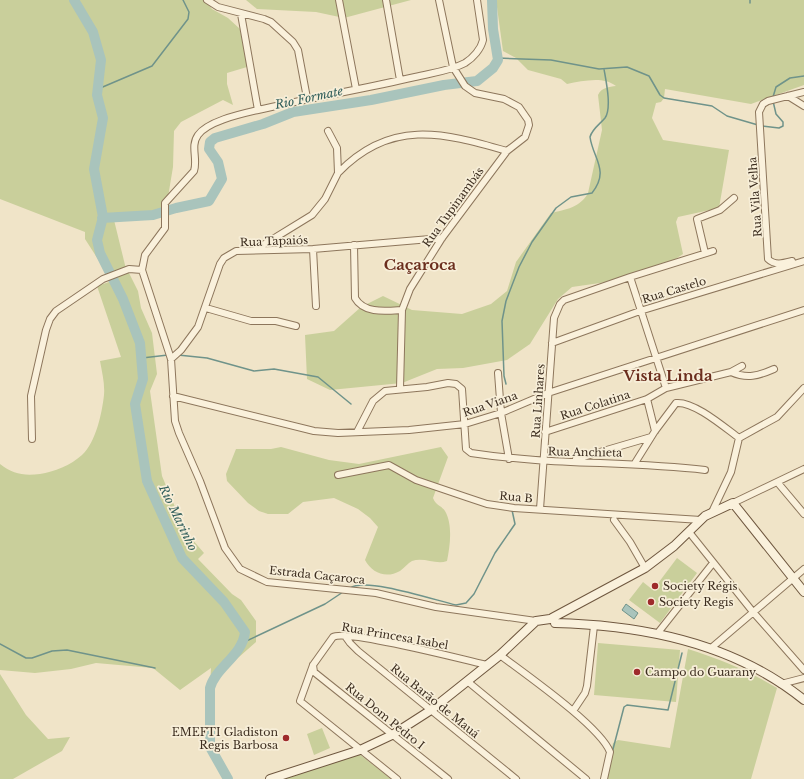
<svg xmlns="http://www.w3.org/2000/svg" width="804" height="779" font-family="'Libre Baskerville',serif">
	<rect width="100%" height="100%" fill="#f0e4c8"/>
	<path fill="#c9cf9b" d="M0 0H205L212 9 228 18 240 29 247 67 227 73V84L233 105 223 100 181 122 174 131 173 167 165 215 115 214 114 220 125 265 138 291 141 308 152 333 157 374 150 391 162 476 185 531 204 553 198 559 232 594 241 600 256 621V642L222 672 210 688 211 668 180 690 153 668 96 663 71 669 35 673 0 670V464C13 474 23 476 40 474 54 472 71 465 82 455 96 442 102 413 104 395 105 384 102 372 100 361L121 357 97 286 109 282 103 267 85 239V232L0 199Z
		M246 0H411L344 18 316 12 257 9Z
		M496 0H804V85L751 104 665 89 664 98 661 102 656 103 652 118 663 140 729 150 719 208 678 217 676 222 683 254 674 260 607 282 572 287 558 299 530 344 507 360 463 368 437 369 402 383 330 390 307 379 305 335 334 331 361 307 383 296 412 310 462 314 491 304 507 291 516 262 551 213C565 210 581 207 588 193L602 130 598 95C602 87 609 87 616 86 603 76 583 81 567 84L561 79 528 70 516 58 503 51Z
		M281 447 329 460 359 464 441 447 448 457 433 498C436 506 441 505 445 511 453 525 450 546 447 561 436 565 424 557 412 561 408 563 404 568 400 571 386 579 372 573 365 560L378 527 370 518 358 509 334 498 303 502 288 514H268L259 511 248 503 227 481 226 474 236 449H271Z
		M677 558 697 573 660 623 629 600 643 582 653 590Z
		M598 643 680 650 676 702 594 695Z
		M688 649C720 659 749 671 777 688L751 779H606L613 743 618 740 670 748Z
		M0 674 26 715 48 739 70 737 62 751 13 779H0Z
		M322 728 330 748 314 755 307 734Z
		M358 753 391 779H279Z"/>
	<path fill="#a9c4bc" stroke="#6f938a" d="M626 604 638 613 634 619 622 610Z"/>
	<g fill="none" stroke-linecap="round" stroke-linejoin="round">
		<path stroke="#6f938a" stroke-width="1.5" d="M750 0V3
			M498 58 551 60 599 69 627 67 649 76 660 95 664 98 712 106 727 116 758 125
			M98 89 152 66 188 19 189 12 183 0
			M773 97 776 87 790 78 804 76
			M762 126 779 128 783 126V122L776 114 773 101
			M178 355 207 358 254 371 274 369 318 377 351 404
			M142 358 168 355
			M506 384 504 376 502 321 506 301 519 267 532 242 556 208 571 197 592 193C610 170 593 159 590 137 592 129 600 124 605 118 612 108 606 81 604 69
			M350 588C367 577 434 600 456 605L466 603 474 594 495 553 515 524 512 510
			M0 644 26 658H32L52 651 67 650 155 668
			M240 644 325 604 343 592
			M612 753 624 707 627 705 668 710 682 653"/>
		<path stroke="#a9c4bc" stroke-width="10" d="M74 0 93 32 101 60 97 95 103 118 94 169 103 217 97 240 100 253 123 299 140 343 143 379 135 404 147 481 182 558 224 602 245 632C243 655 215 668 210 688V747L228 779
			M102 218 153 215 176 208 209 201 222 179 218 162 209 149 210 142 215 138 263 124 293 112 371 100 444 85 477 81 493 68 498 60 493 29 492 0"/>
		<g stroke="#8d765c" stroke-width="8">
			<path id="street" d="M207 0 218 7 264 19 271 22 293 42 298 50 307 98
				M339 0 356 89
				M386 0 400 80
				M477 0 483 40C481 49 473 58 465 63 450 71 431 73 415 77 363 89 310 98 258 110 241 114 208 121 198 135 190 146 198 159 194 171L165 203V228L145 255 142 270 171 359 175 421 179 433 200 481 225 548 240 569 267 582 376 593 436 607 536 621
				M241 14 258 110
				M788 96 804 106
				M338 173C390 119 442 132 507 151
				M354 245 355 298C364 314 386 311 402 310
				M313 249 316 306
				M255 250 312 215 325 199 338 173 337 148 328 131
				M705 253 697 219 720 210 734 198
				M792 261C784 263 775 266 768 259L759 112 763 104 768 101 804 92
				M630 277 666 388
				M206 308 251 321H276L296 326
				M552 343 640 311 804 261
				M171 359 181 350 198 327 220 264 224 258 236 251 313 249 442 238
				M731 372C747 379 758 376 774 369
				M498 373 501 413 509 459
				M400 388 402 310 410 289 442 238 507 151 525 137 529 125 528 120 519 107 504 99 475 93 465 86 453 67 439 0
				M173 396 314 431 338 433 409 430 465 424 501 413 548 393 804 310
				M647 399 655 431
				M357 432 373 401 385 391 427 387 448 383 456 384 462 389 466 449 471 453C549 465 627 461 705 470
				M545 432 647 399 666 388 731 372 742 366
				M32 439 31 396 46 330 50 319 56 311 103 279 129 269 142 270
				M576 459 651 437
				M635 463 655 431 676 403C694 401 724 427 739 438
				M338 475 389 465 416 480 466 497 487 504 514 508 701 520
				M778 483 804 514
				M733 503 804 469
				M540 509 554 318 560 304 564 300 630 277 713 251
				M712 512 731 472 739 438 777 417 804 388
				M614 520 630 542 645 568
				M689 532 753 612 804 670
				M657 634 713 563
				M345 636 350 643 358 651 516 779
				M710 649 804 569
				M500 655C525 674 600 726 610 752L604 779
				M313 665 314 672 448 779
				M467 681 586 779
				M781 684 804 678
				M573 711 585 693 587 686 594 626
				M397 779 300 701 313 665 333 637C346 629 465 660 487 665"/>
		</g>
		<g stroke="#6f573f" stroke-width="10">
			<path id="secondary" d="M552 618 645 568 674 546 705 516 733 503 804 592
				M555 623C642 625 735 644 804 700
				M270 779 360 750 392 735 431 710 500 655 536 621 550 619"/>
		</g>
		<use href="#street" stroke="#faf1dc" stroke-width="6"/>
		<use href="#secondary" stroke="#faf1dc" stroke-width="8"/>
	</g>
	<g fill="#9e2a2b" stroke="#f7eed8" stroke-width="1.5">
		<circle cx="655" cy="586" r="4"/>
		<circle cx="651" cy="602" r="4"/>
		<circle cx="637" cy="672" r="4"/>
		<circle cx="286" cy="738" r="4"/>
	</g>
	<g text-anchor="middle" stroke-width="3.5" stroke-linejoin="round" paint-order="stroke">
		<g font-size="11" fill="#3d2e20" stroke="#f7eed8">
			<text transform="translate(755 197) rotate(-94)" y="4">Rua Vila Velha</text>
			<text transform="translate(453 207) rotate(-54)" y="4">Rua Tupinambás</text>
			<text transform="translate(274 241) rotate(-2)" y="4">Rua Tapaiós</text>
			<text transform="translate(674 290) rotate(-17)" y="4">Rua Castelo</text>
			<text transform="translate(538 401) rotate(-86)" y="4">Rua Linhares</text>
			<text transform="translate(490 404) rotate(-19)" y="4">Rua Viana</text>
			<text transform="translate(595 405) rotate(-18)" y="4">Rua Colatina</text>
			<text transform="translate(585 452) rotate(1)" y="4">Rua Anchieta</text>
			<text transform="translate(516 497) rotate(5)" y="4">Rua B</text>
			<text transform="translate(317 575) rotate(6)" y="4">Estrada Caçaroca</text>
			<text transform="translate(395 636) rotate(10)" y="4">Rua Princesa Isabel</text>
			<text transform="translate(435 701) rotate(39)" y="4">Rua Barão de Mauá</text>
			<text transform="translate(385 716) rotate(39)" y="4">Rua Dom Pedro I</text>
		</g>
		<g font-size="11" fill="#3d2e20" stroke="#f7eed8" text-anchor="start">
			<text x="663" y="590">Society Régis</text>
			<text x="659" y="606">Society Regis</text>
			<text x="645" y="676">Campo do Guarany</text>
			<text x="278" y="736" text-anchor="end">EMEFTI Gladiston<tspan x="278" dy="13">Regis Barbosa</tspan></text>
		</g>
		<g font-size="12" font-style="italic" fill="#2f5d5a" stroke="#f7eed8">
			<text transform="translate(309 98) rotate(-12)" y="4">Rio Formate</text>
			<text transform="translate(178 518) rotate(64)" y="4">Rio Marinho</text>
		</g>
		<g font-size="15" font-weight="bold" fill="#6b2e1e" stroke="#f7eed8">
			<text x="420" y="270">Caçaroca</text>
			<text x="668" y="381">Vista Linda</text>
		</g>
	</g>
</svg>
